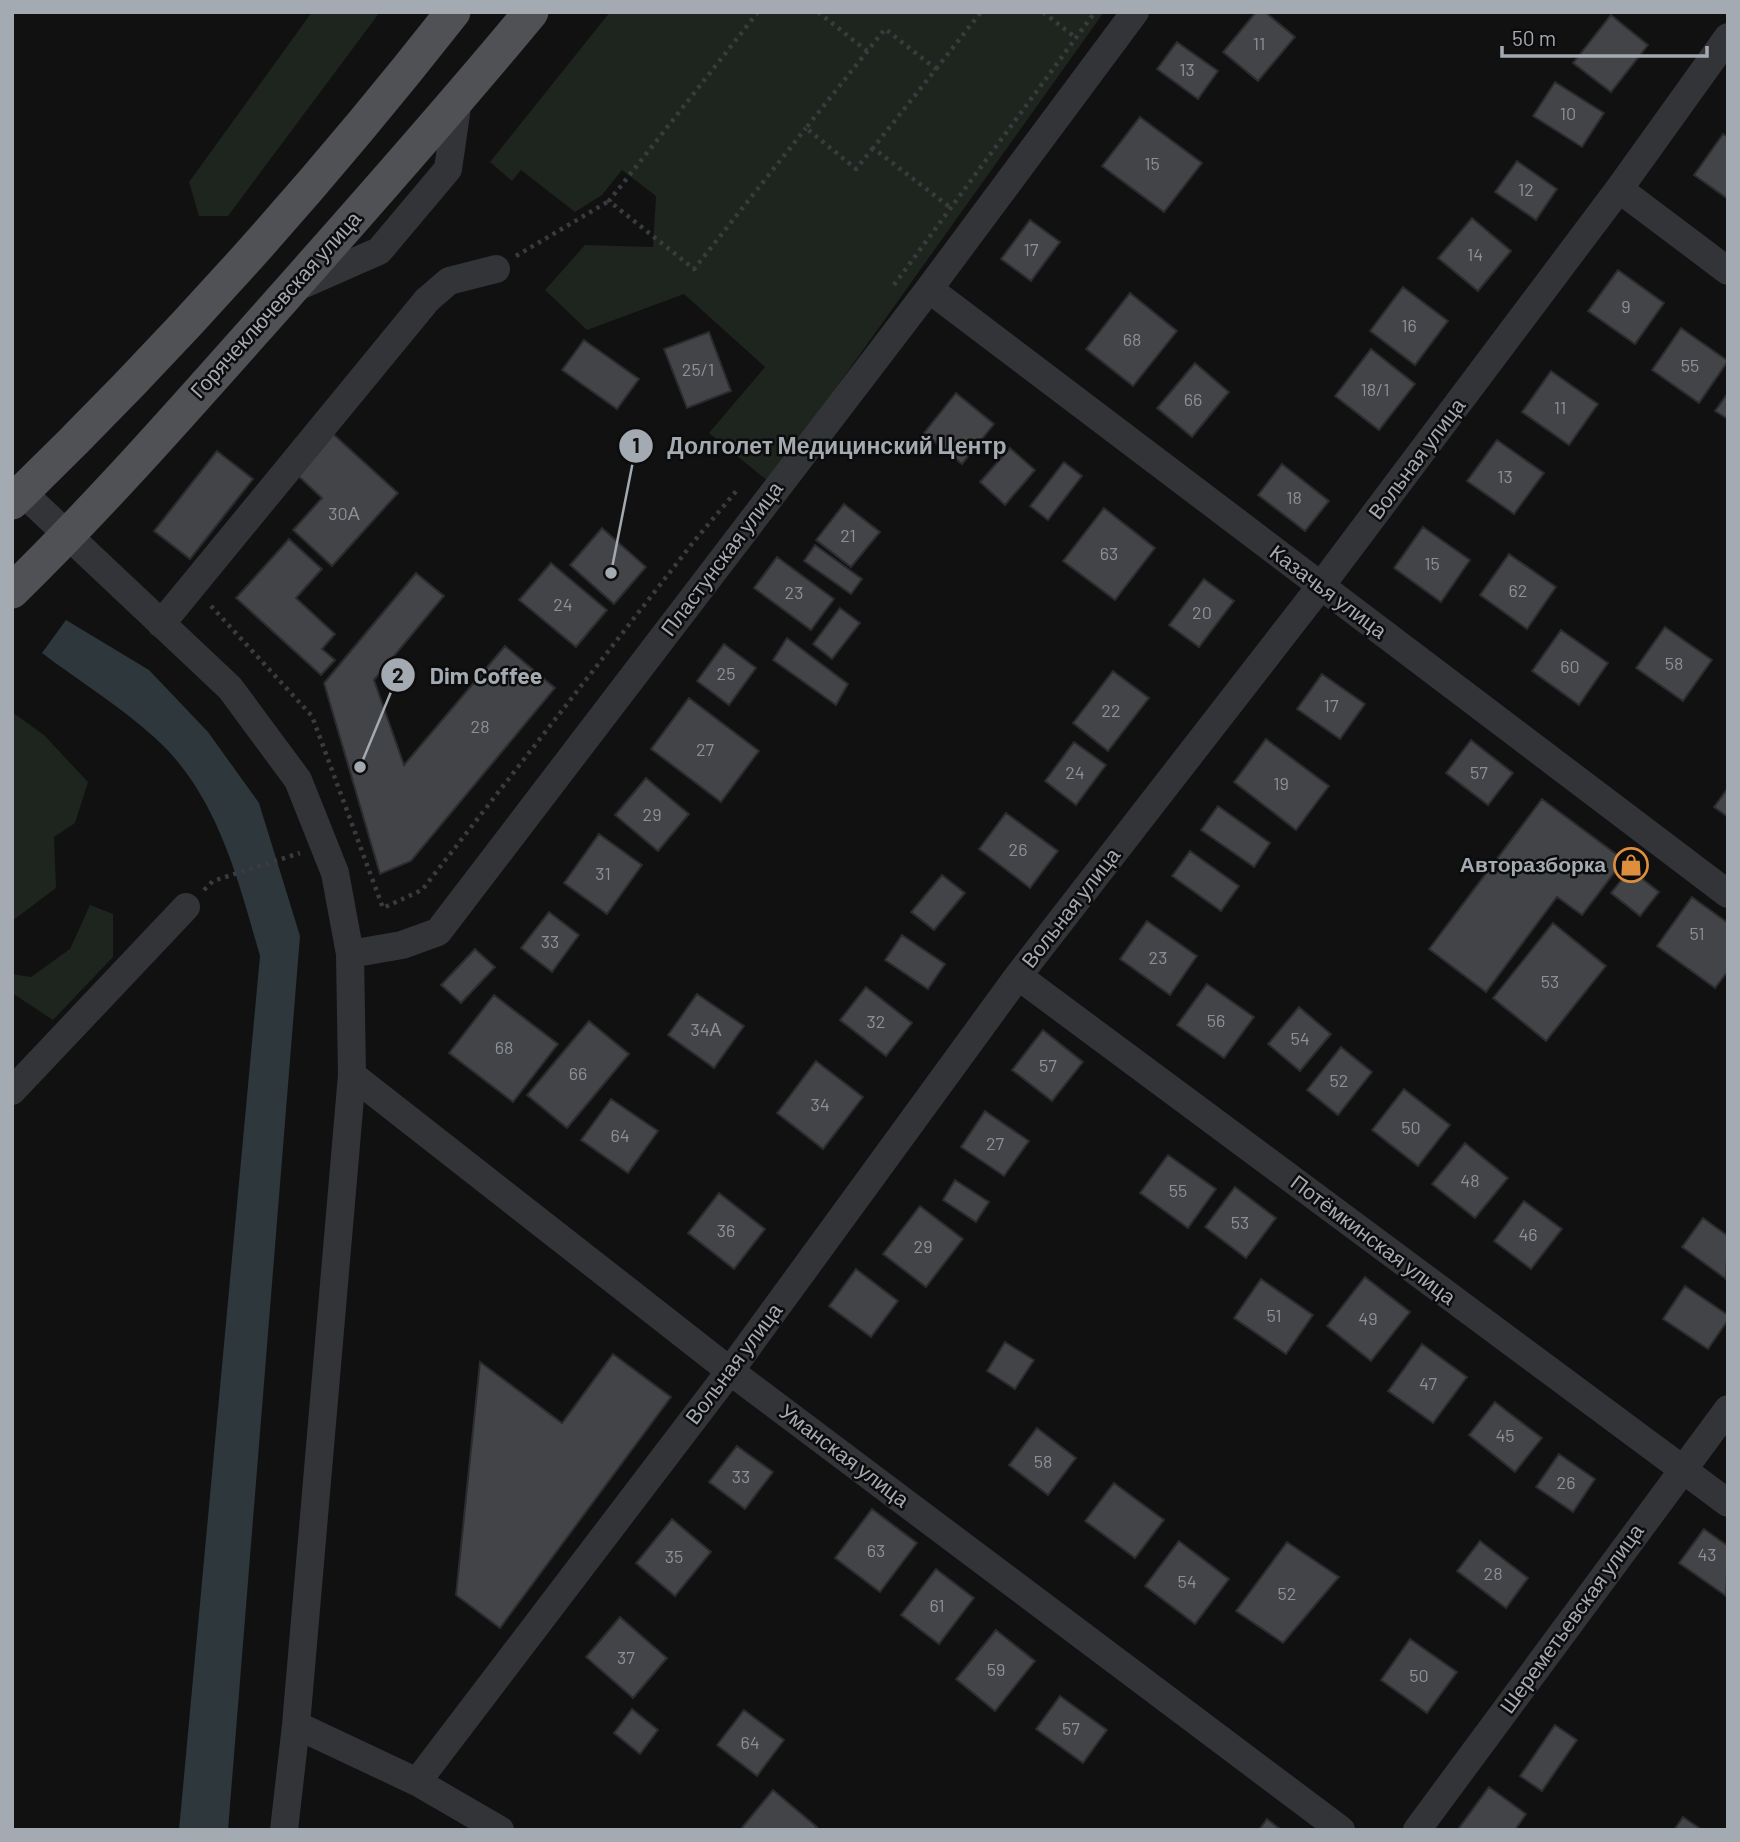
<svg xmlns="http://www.w3.org/2000/svg" width="1740" height="1842" font-family="Barlow,sans-serif">
	<rect width="100%" height="100%" fill="#111112"/>
	<path fill="#1e241e" d="M312 12H380L228 216H199L189 182Z
		M610 12H1104L769 482 709 433 765 367 684 294 587 330 545 290 585 245 653 247 656 196 622 170 602 195 575 212 521 170 512 181 490 162Z
		M12 712 44 735 88 782 75 823 54 837 56 888 12 921Z
		M90 905 113 914V957L53 1020 12 993V974L31 977 70 949Z"/>
	<path fill="#2e373b" d="M66 620 149 670 208 732 259 803 300 936 228 1830H179L260 956C238 879 217 793 154 737 120 706 79 681 42 653Z"/>
	<path fill="#434447" stroke="#2b2c2e" stroke-width="2" d="M1256 12H1265L1295 37 1258 81 1223 52Z
		M1611 15 1648 45 1611 92 1573 63Z
		M1177 42 1218 71 1198 99 1157 69Z
		M1555 82 1604 113 1582 147 1533 116Z
		M1140 117 1202 163 1164 212 1102 166Z
		M1723 134 1728 137V199L1694 175Z
		M1517 161 1557 189 1536 220 1495 192Z
		M1472 218 1511 251 1478 291 1438 258Z
		M1030 220 1060 242 1031 281 1001 259Z
		M1618 270 1664 303 1635 344 1588 311Z
		M1403 287 1448 321 1415 365 1370 331Z
		M1130 293 1177 331 1133 386 1086 349Z
		M1681 328 1728 361 1699 403 1652 370Z
		M709 332 731 391 687 408 664 349Z
		M584 340 639 379 617 409 562 370Z
		M1371 349 1415 384 1379 430 1335 396Z
		M1195 363 1229 392 1192 437 1157 408Z
		M1551 371 1598 404 1569 445 1522 412Z
		M956 393 994 424 962 464 924 433Z
		M1728 393V419L1715 411Z
		M332 433 398 493 332 566 293 530 322 498 295 473Z
		M1497 440 1544 473 1514 514 1467 481Z
		M1010 448 1035 470 1005 505 980 482Z
		M217 451 253 479 190 559 154 531Z
		M1064 462 1082 476 1048 520 1030 506Z
		M1282 464 1329 501 1305 531 1258 495Z
		M844 504 880 532 851 567 816 540Z
		M1104 508 1155 548 1115 600 1063 561Z
		M1423 527 1470 560 1441 602 1394 568Z
		M602 528 646 567 614 604 570 565Z
		M289 539 322 569 296 598 335 634 322 649 335 660 321 675 236 598Z
		M815 545 862 579 851 594 804 561Z
		M1509 554 1556 587 1527 629 1480 595Z
		M777 557 834 599 811 630 754 588Z
		M551 563 607 610 576 647 519 600Z
		M416 573 444 596 374 680 404 765 505 646 555 688 411 861 380 874 324 683Z
		M1204 579 1234 601 1199 647 1169 625Z
		M840 608 860 623 832 659 813 644Z
		M1665 627 1712 660 1683 701 1636 668Z
		M1561 630 1608 663 1579 705 1532 671Z
		M787 638 848 684 836 705 773 660Z
		M724 644 756 668 729 705 697 681Z
		M1113 671 1149 698 1108 751 1073 723Z
		M1322 674 1365 704 1340 739 1297 709Z
		M689 698 759 751 721 802 651 749Z
		M1266 739 1329 786 1296 830 1234 782Z
		M1471 740 1513 773 1488 805 1446 773Z
		M1074 742 1106 765 1076 805 1045 781Z
		M646 778 689 814 658 851 615 815Z
		M1728 788V817L1714 807Z
		M1542 799 1624 860 1582 915 1557 897 1486 992 1429 949Z
		M1218 806 1270 843 1254 867 1201 830Z
		M1006 813 1058 851 1030 888 979 849Z
		M599 834 642 865 607 914 564 883Z
		M1190 851 1239 886 1221 911 1172 876Z
		M1630 869 1659 892 1640 916 1611 893Z
		M942 875 965 893 934 930 911 912Z
		M1692 897 1728 923V971L1715 988 1657 946Z
		M549 912 579 935 552 972 521 948Z
		M1147 921 1197 956 1170 995 1120 959Z
		M1553 923 1606 966 1546 1041 1493 998Z
		M902 935 945 964 928 989 885 960Z
		M475 949 495 967 461 1003 441 985Z
		M1207 984 1254 1017 1224 1058 1177 1025Z
		M866 987 912 1023 886 1056 840 1020Z
		M697 994 744 1026 714 1068 668 1035Z
		M494 995 558 1044 513 1102 449 1053Z
		M1299 1007 1331 1034 1300 1071 1268 1044Z
		M589 1021 629 1054 567 1128 527 1095Z
		M1043 1030 1083 1062 1052 1101 1012 1070Z
		M1341 1047 1372 1072 1338 1115 1307 1090Z
		M816 1061 863 1097 823 1149 777 1113Z
		M1404 1089 1450 1125 1418 1166 1372 1130Z
		M611 1099 658 1131 628 1173 581 1140Z
		M985 1111 1029 1141 1004 1176 961 1147Z
		M1465 1143 1508 1178 1475 1218 1432 1184Z
		M1168 1155 1216 1189 1188 1228 1140 1193Z
		M955 1180 989 1202 976 1222 943 1200Z
		M1235 1187 1276 1218 1246 1258 1205 1227Z
		M719 1193 765 1229 734 1269 688 1233Z
		M1524 1201 1562 1229 1531 1269 1494 1241Z
		M920 1206 963 1239 926 1287 883 1254Z
		M1703 1218 1728 1236 1726 1279 1682 1247Z
		M856 1269 898 1301 871 1337 829 1306Z
		M1365 1277 1410 1312 1371 1361 1327 1326Z
		M1261 1279 1313 1315 1286 1354 1234 1318Z
		M1685 1286 1728 1315V1320L1708 1349 1663 1319Z
		M1005 1342 1034 1360 1015 1389 987 1371Z
		M1422 1344 1467 1377 1433 1423 1388 1391Z
		M613 1354 671 1397 500 1628 456 1595 480 1362 562 1423Z
		M1495 1402 1542 1438 1515 1472 1469 1435Z
		M1037 1428 1076 1458 1048 1495 1009 1465Z
		M737 1446 773 1472 745 1509 709 1482Z
		M1559 1454 1595 1479 1573 1512 1536 1487Z
		M1114 1483 1164 1520 1135 1558 1085 1521Z
		M872 1509 917 1543 880 1592 835 1558Z
		M672 1519 711 1552 675 1596 636 1563Z
		M1704 1529 1728 1546 1726 1596 1679 1563Z
		M1179 1541 1229 1579 1195 1624 1145 1586Z
		M1480 1541 1528 1578 1506 1608 1457 1571Z
		M1287 1542 1339 1577 1283 1643 1236 1611Z
		M936 1569 974 1598 939 1644 901 1615Z
		M620 1617 667 1658 633 1698 586 1657Z
		M996 1630 1035 1661 995 1711 956 1679Z
		M1410 1639 1457 1672 1427 1713 1381 1680Z
		M1060 1696 1107 1730 1083 1763 1036 1729Z
		M632 1709 658 1730 640 1754 614 1733Z
		M744 1710 784 1740 757 1776 717 1745Z
		M1555 1725 1577 1740 1542 1791 1520 1776Z
		M1489 1787 1526 1814 1515 1830H1461L1459 1828Z
		M773 1790 817 1827 814 1830H740Z
		M1683 1817 1702 1830H1674Z
		M1267 1819 1281 1830H1259Z"/>
	<g fill="none" stroke-linecap="round" stroke-linejoin="round">
		<path stroke="#393b3e" stroke-width="4.5" stroke-dasharray="3.5 5" stroke-linecap="butt" d="M758 12 609 201 694 269 806 128
			M818 12 867 51
			M1043 12 1076 38
			M936 69 981 12
			M873 148 856 169 806 128 885 29 936 69 873 148 951 208
			M516 256 609 201
			M894 285 1095 12
			M211 606 312 716 383 908 422 890 695 540 738 489
			M204 890 213 881 300 853"/>
		<path stroke="#323437" stroke-width="28" d="M1619 189 1728 271
			M295 288 379 251 448 169 458 100
			M929 289 1728 894
			M22 492 230 688 298 780 335 873 350 954 352 1075 296 1725 284 1830
			M161 624 427 300 449 281 496 269
			M350 954 402 945 438 932 929 289 1135 12
			M1018 976 1728 1503
			M352 1075 730 1371 1341 1830
			M12 1091 186 907
			M296 1725 417 1782 500 1830
			M417 1782 730 1371 1018 976 1320 587 1619 189 1728 37
			M1417 1830 1728 1409"/>
		<path stroke="#4f5155" stroke-width="35" d="M12 502C170 349 318 184 453 12
			M12 591C108 497 196 396 285 296 368 202 451 109 531 12"/>
	</g>
	<defs>
		<g id="shop-ring" transform="scale(1.75)"><circle r="9.5" fill="#0c0c0d" stroke="#dd8f3e" stroke-width="1.5"/><path d="M-5-2.5h2.3a2.7 3.5 0 0 1 5.4 0H5L5.5 6h-11ZM-1.5-2.5h3a1.5 2.3 0 0 0-3 0Z" fill="#dd8f3e"/></g>
	</defs>
	<g fill-rule="evenodd">
		<use href="#shop-ring" x="1631" y="865"/>
	</g>
	<g text-anchor="middle" stroke-width="5" stroke-linejoin="round" paint-order="stroke">
		<g font-size="18" fill="#8c9096">
			<text x="1259" y="50">11</text>
			<text x="1187" y="76">13</text>
			<text x="1568" y="120">10</text>
			<text x="1152" y="170">15</text>
			<text x="1526" y="196">12</text>
			<text x="1031" y="256">17</text>
			<text x="1475" y="261">14</text>
			<text x="1626" y="313">9</text>
			<text x="1409" y="332">16</text>
			<text x="1132" y="346">68</text>
			<text x="1690" y="372">55</text>
			<text x="698" y="376">25/1</text>
			<text x="1375" y="396">18/1</text>
			<text x="1193" y="406">66</text>
			<text x="1560" y="414">11</text>
			<text x="1505" y="483">13</text>
			<text x="1294" y="504">18</text>
			<text x="344" y="520">30А</text>
			<text x="848" y="542">21</text>
			<text x="1109" y="560">63</text>
			<text x="1432" y="570">15</text>
			<text x="1518" y="597">62</text>
			<text x="794" y="599">23</text>
			<text x="563" y="611">24</text>
			<text x="1202" y="619">20</text>
			<text x="1674" y="670">58</text>
			<text x="1570" y="673">60</text>
			<text x="726" y="680">25</text>
			<text x="1331" y="712">17</text>
			<text x="1111" y="717">22</text>
			<text x="480" y="733">28</text>
			<text x="705" y="756">27</text>
			<text x="1075" y="779">24</text>
			<text x="1479" y="779">57</text>
			<text x="1281" y="790">19</text>
			<text x="652" y="821">29</text>
			<text x="1018" y="856">26</text>
			<text x="603" y="880">31</text>
			<text x="1697" y="940">51</text>
			<text x="550" y="948">33</text>
			<text x="1158" y="964">23</text>
			<text x="1550" y="988">53</text>
			<text x="1216" y="1027">56</text>
			<text x="876" y="1028">32</text>
			<text x="706" y="1036">34А</text>
			<text x="1300" y="1045">54</text>
			<text x="504" y="1054">68</text>
			<text x="1048" y="1072">57</text>
			<text x="578" y="1080">66</text>
			<text x="1339" y="1087">52</text>
			<text x="820" y="1111">34</text>
			<text x="1411" y="1134">50</text>
			<text x="620" y="1142">64</text>
			<text x="995" y="1150">27</text>
			<text x="1470" y="1187">48</text>
			<text x="1178" y="1197">55</text>
			<text x="1240" y="1229">53</text>
			<text x="726" y="1237">36</text>
			<text x="1528" y="1241">46</text>
			<text x="923" y="1253">29</text>
			<text x="1274" y="1322">51</text>
			<text x="1368" y="1325">49</text>
			<text x="1428" y="1390">47</text>
			<text x="1505" y="1442">45</text>
			<text x="1043" y="1468">58</text>
			<text x="741" y="1483">33</text>
			<text x="1566" y="1489">26</text>
			<text x="876" y="1557">63</text>
			<text x="1707" y="1561">43</text>
			<text x="674" y="1563">35</text>
			<text x="1493" y="1580">28</text>
			<text x="1187" y="1588">54</text>
			<text x="1287" y="1600">52</text>
			<text x="937" y="1612">61</text>
			<text x="626" y="1664">37</text>
			<text x="996" y="1676">59</text>
			<text x="1419" y="1682">50</text>
			<text x="1071" y="1735">57</text>
			<text x="750" y="1749">64</text>
		</g>
		<g font-size="21" fill="#a4aab1" stroke="#0c0c0d">
			<text transform="translate(276 305) rotate(-48)" y="7">Горячеключевская улица</text>
			<text transform="translate(1417 459) rotate(-53)" y="7">Вольная улица</text>
			<text transform="translate(722 559) rotate(-53)" y="7">Пластунская улица</text>
			<text transform="translate(1328 592) rotate(37)" y="7">Казачья улица</text>
			<text transform="translate(1071 908) rotate(-52)" y="7">Вольная улица</text>
			<text transform="translate(1373 1240) rotate(37)" y="7">Потёмкинская улица</text>
			<text transform="translate(734 1364) rotate(-53)" y="7">Вольная улица</text>
			<text transform="translate(844 1456) rotate(37)" y="7">Уманская улица</text>
			<text transform="translate(1572 1619) rotate(-54)" y="7">Шереметьевская улица</text>
		</g>
		<g font-size="21" font-weight="bold" fill="#a4aab1" stroke="#0c0c0d" text-anchor="end">
			<text x="1606" y="872">Авторазборка</text>
		</g>
	</g>
	<path fill="none" stroke="#a4aab1" stroke-width="2.5" d="M611 573L636 446M360 767L398 675"/>
	<g fill="#a4aab1" stroke="#0c0c0d" stroke-width="2.5">
		<circle cx="611" cy="573" r="7"/>
		<circle cx="360" cy="767" r="7"/>
		<circle cx="636" cy="446" r="18"/>
		<circle cx="398" cy="675" r="18"/>
	</g>
	<g font-size="21" text-anchor="middle" font-weight="bold" fill="#111">
		<text x="636" y="453">1</text>
		<text x="398" y="683">2</text>
	</g>
	<g font-size="23" text-anchor="middle" font-weight="bold" fill="#a4aab1" stroke="#0c0c0d" stroke-width="5" stroke-linejoin="round" paint-order="stroke">
		<text x="837" y="454">Долголет Медицинский Центр</text>
		<text x="486" y="684">Dim Coffee</text>
	</g>
	<rect width="1740" height="1842" fill="none" stroke="#a4aab1" stroke-width="28"/>
	<path d="M1502 46v10h205v-10" fill="none" stroke="#a4aab1" stroke-width="3.5"/>
	<text x="1512" y="46" font-size="21" fill="#a4aab1" stroke="#0c0c0d" stroke-width="5" paint-order="stroke">50 m</text>
</svg>
